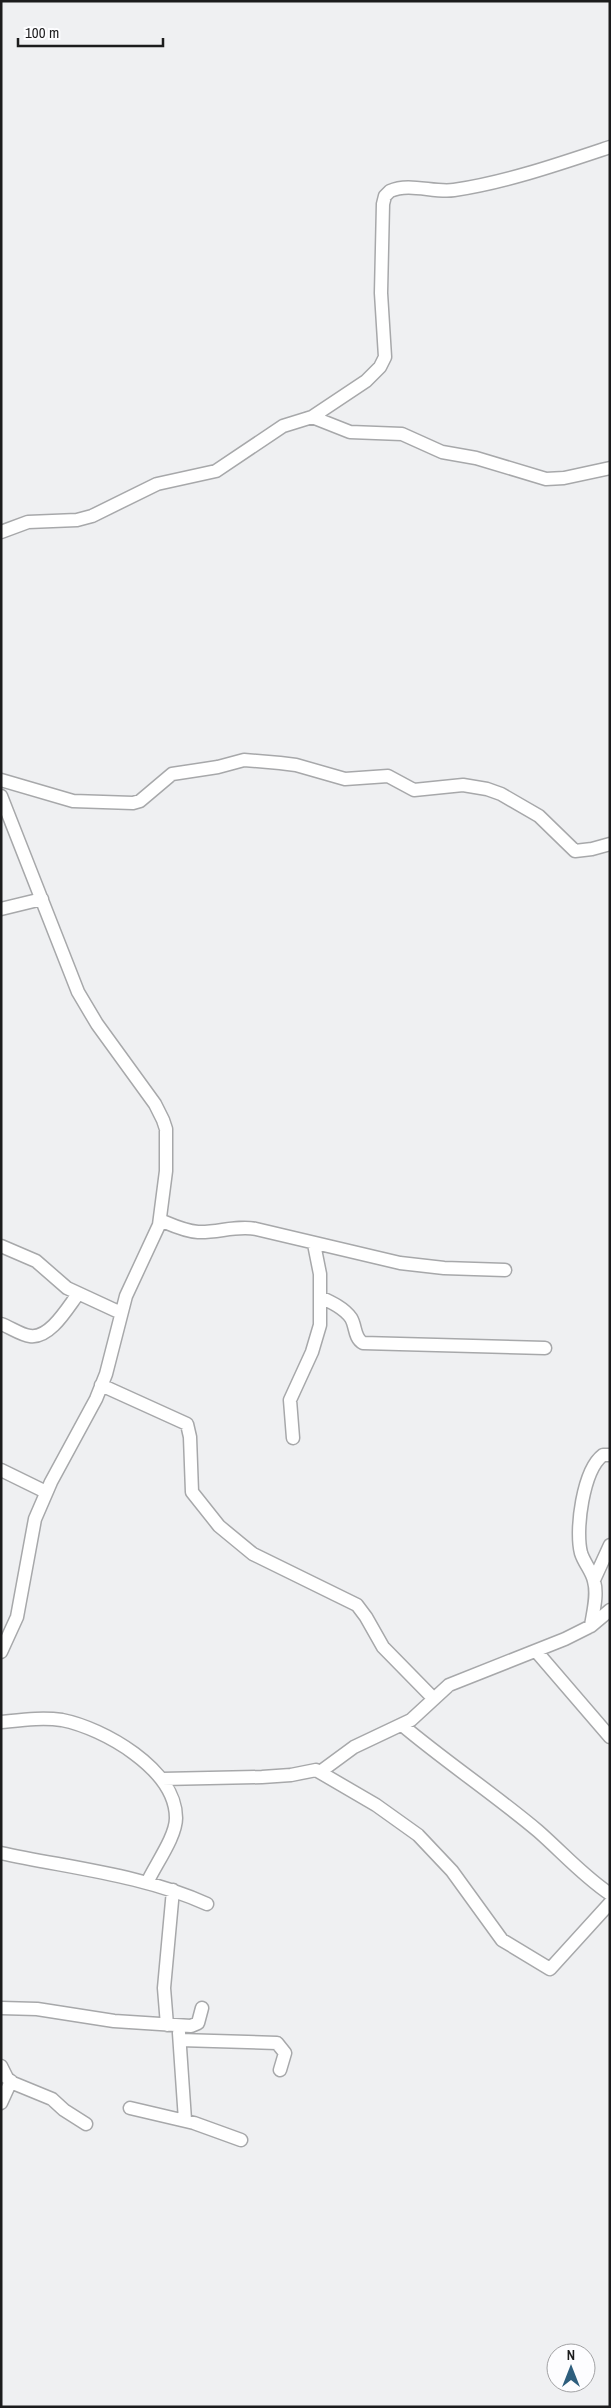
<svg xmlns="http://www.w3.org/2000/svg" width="611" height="2408" font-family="'Archivo Narrow',sans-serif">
	<rect width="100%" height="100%" fill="#eff0f2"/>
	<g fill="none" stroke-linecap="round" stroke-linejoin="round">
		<g stroke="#a7a8aa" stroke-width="15">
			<path id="minor" d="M312 417 350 432 402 434 442 452 476 458 546 479 564 478 610 468
				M1 532 28 522 77 520 92 516 157 484 216 471 283 426 312 417 366 381 380 367 385 357 381 293 383 204 385 196 390 191C410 182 433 193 454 190 507 182 559 164 610 147
				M1 780 73 801 133 803 140 801 172 774 218 767 244 760 280 763 296 765 345 779 388 776 414 790 463 785 487 789 501 794 539 816 575 851 592 849 610 844
				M1 796 78 992 97 1024 155 1104 163 1120 166 1129V1171L159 1225 126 1296 106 1374 96 1399 51 1482 35 1519 17 1617 1 1652
				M1 909 42 899
				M160 1220C172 1225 184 1231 198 1232 217 1233 237 1225 256 1229L400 1263 444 1268 505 1270
				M1 1246 36 1261 67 1288 121 1313
				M320 1297C331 1302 344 1308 351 1318 356 1326 354 1338 363 1343L545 1348
				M1 1324C10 1327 21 1335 30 1336 50 1339 68 1307 78 1294
				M101 1385 187 1424 190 1437 192 1492 219 1526 253 1554 357 1605 366 1617 383 1647 434 1699
				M293 1438 290 1400 312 1352 320 1325V1274L314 1244
				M1 1470 46 1492
				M594 1580 610 1545
				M591 1626C593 1612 598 1595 594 1581 592 1571 584 1563 581 1553 575 1530 583 1470 603 1455H610
				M536 1651 610 1737
				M1 1722C21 1720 42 1717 62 1720 103 1728 176 1769 176 1818 176 1837 155 1865 147 1883
				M402 1725C446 1762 494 1794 538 1831 562 1852 583 1876 610 1894
				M320 1772 354 1747 411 1720 449 1685 565 1639 591 1626 610 1610
				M162 1779 262 1777 291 1775 316 1770 376 1805 418 1835 452 1871 502 1940 550 1969 610 1903
				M1 1853C70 1868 143 1875 207 1904
				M1 2008 37 2009 114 2021 191 2026 198 2023 202 2008
				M167 2025 164 1988 173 1890
				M179 2033 185 2120
				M180 2040 277 2043 285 2053 280 2070
				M1 2066 7 2078 13 2083 52 2099 64 2110 86 2124
				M1 2103 11 2081
				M130 2108 194 2123 241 2140"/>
		</g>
		<use href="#minor" stroke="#fff" stroke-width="12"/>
	</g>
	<rect width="611" height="2408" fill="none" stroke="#1c1c1d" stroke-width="5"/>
	<g transform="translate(571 2368)"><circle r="24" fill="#fdfdff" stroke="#a3a3a5"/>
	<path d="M0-4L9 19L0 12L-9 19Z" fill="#2e5e7d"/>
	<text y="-8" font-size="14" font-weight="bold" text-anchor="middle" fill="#1c1c1d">N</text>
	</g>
	<path d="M18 38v8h145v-8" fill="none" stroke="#1c1c1d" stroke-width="2.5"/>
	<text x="25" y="38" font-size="15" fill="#1c1c1d" stroke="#fdfdff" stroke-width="4" paint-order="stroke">100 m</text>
</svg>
